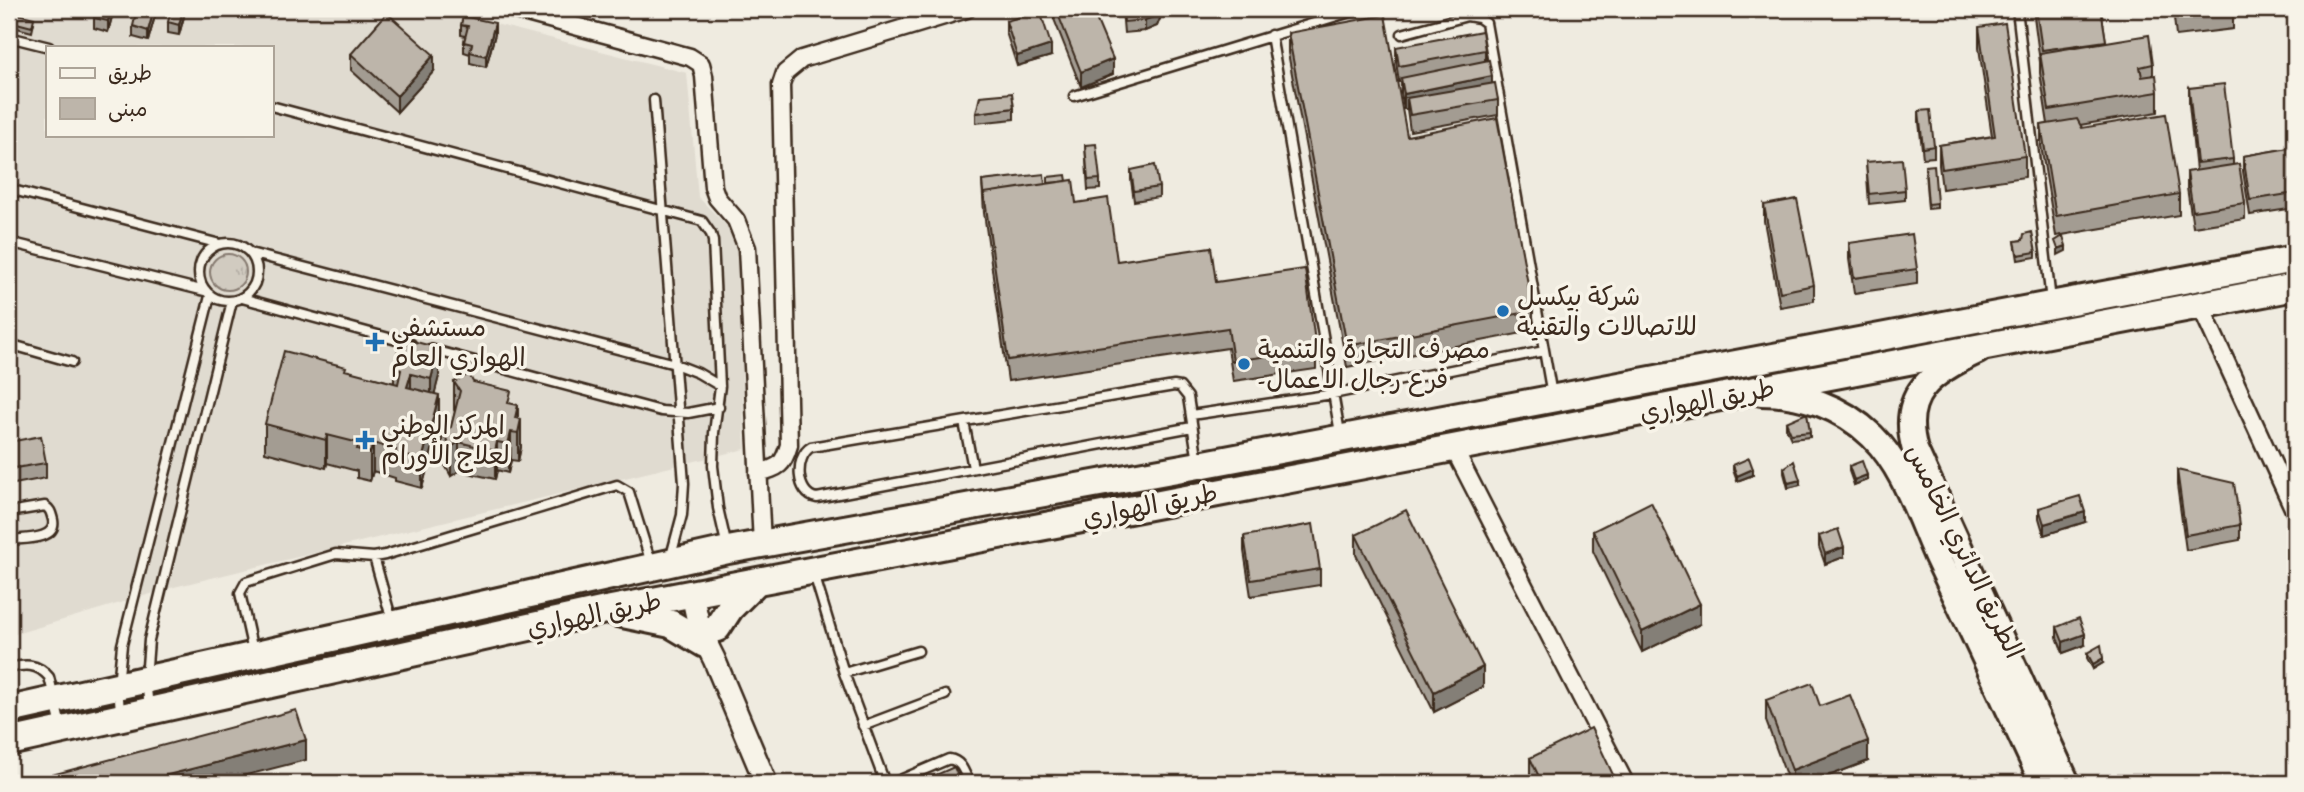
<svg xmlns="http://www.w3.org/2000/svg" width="2304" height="792" font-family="'Gochi Hand','Playpen Sans Arabic',sans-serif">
	<defs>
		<pattern id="grass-tufts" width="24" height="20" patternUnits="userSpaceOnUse" patternTransform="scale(1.75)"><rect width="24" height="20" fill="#d1cbc0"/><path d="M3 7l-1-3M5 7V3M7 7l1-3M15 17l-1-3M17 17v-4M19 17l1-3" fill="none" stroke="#b4aea5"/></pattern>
	</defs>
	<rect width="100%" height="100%" fill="#efebe0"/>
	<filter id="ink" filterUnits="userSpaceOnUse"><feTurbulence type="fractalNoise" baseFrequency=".0143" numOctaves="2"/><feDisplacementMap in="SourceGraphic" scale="14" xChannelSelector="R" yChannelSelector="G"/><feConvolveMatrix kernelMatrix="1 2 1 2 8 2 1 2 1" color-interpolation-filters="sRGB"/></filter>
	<g filter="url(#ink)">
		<path fill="#e0dbd0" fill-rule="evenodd" d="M9 9H437L687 73 698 197 737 236 745 449 174 587 9 636ZM47 47H271V135H47Z"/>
		<path fill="url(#grass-tufts)" stroke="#867a6f" stroke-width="2" d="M210 272a18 18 0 1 1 36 0a18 18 0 1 1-36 0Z"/>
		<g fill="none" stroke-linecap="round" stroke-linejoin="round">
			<g stroke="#3b2a1e" stroke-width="13">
				<path id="service" d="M2017 9 2051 301
					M1402 34 1467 16 1479 18 1486 23 1552 395
					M1271 35 1340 433
					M9 37 49 47
					M1074 96 1360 9
					M654 100 684 483 682 515 671 556
					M271 106 702 221 711 234 713 241 720 386 714 433 713 466 718 508 727 547
					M9 189 220 244
					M9 242 205 291
					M199 272a29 29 0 1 1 58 0a29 29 0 1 1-58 0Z
					M250 253 675 364 698 373 720 386
					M242 298 411 344
					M9 344 72 362
					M430 349 661 411 688 413 719 407
					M1191 415 1333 394 1544 351
					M964 422 973 468
					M1192 427 817 498C796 495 794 457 811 447L1174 386 1180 387 1188 397 1198 462
					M9 512 45 506C51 510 51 513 53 520 57 541 23 538 9 540
					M374 557 392 621
					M814 574 844 673 885 783
					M253 651 240 593 246 582 336 554 374 557 385 555 617 485 629 492 651 563
					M9 668C25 664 37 663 49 677L61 726
					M844 673 918 651
					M149 708 146 679 149 640 232 301
					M120 712 118 685 122 645 210 296
					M863 726 945 695
					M893 783 949 759C962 761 964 772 969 783"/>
			</g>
			<g stroke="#3b2a1e" stroke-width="21">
				<path id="minor" d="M512 9 690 57 701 64 704 76 713 187 717 198 736 220 747 248 762 544
					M2200 305 2295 512
					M1453 447 1625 783
					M758 473C779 467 783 466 789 445L781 85 785 73 802 59 967 9"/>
			</g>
			<g stroke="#3b2a1e" stroke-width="26">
				<path id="secondary" d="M692 594 700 631 714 659 766 783"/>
			</g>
			<g stroke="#3b2a1e" stroke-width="30">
				<path id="primary" d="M1978 351C1931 373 1899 394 1915 450L2067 783
					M1761 393C1802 393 1842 407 1872 436 1904 467 1919 517 1937 557 1973 632 2008 708 2043 783"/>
			</g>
			<g stroke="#3b2a1e" stroke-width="32">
				<path id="trunk" d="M618 613 671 624 705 644
					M717 628 730 608 756 582
					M9 710 728 550 1199 465 2295 259
					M9 742 606 610 2295 287"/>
			</g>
			<use href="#service" stroke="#f7f3e8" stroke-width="8"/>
			<use href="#minor" stroke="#f7f3e8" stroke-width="16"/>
			<use href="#secondary" stroke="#f7f3e8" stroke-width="21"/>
			<use href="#primary" stroke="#f7f3e8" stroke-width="24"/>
			<use href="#trunk" stroke="#f7f3e8" stroke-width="26"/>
		</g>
		<path fill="#a39c92" stroke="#3b2a1e" stroke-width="2" d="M114 9 108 32 94 28V18Z
			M157 9 148 41 133 37V26Z
			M186 9 179 35 168 33V22Z
			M1054 9H1092L1113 74 1081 87 1054 19Z
			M1122 9H1164L1157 26 1145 31 1124 33Z
			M2033 9H2101L2106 42 2153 64V76L2158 92V112L2080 125 2082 128 2179 194V215L2056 236 2041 146V125L2048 124 2040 73V62Z
			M2173 9H2233V29L2176 36Z
			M9 17 34 23 32 32 9 26Z
			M1006 21 1051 56 1017 66 1006 32Z
			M461 25 495 34 486 67 470 63V54L464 52V42L465 36 461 35Z
			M1979 27 2025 156V177L1942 189 1939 165V145L1992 136 1979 48Z
			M1288 33 1407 136 1533 311V331L1347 367 1288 53Z
			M1396 47 1485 50V61L1498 100V115L1410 131 1407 109H1404L1401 93V82H1399L1396 62Z
			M351 54 434 71 397 112 351 70Z
			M2189 88 2233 159V165L2245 203V219L2193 227 2187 188V172L2196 171 2189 104Z
			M1014 108V119L976 123V113Z
			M1919 111 1934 146V157L1923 158 1919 122Z
			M1085 145 1100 179V189L1088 190Z
			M2295 147V208L2250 215 2243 171V156Z
			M1866 162 1905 190V200L1869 204Z
			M1131 170 1159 187V197L1134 201 1131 180Z
			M1925 172 1937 203V208L1928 209Z
			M1048 177 1067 181 1076 203 1117 261 1216 282 1316 349V369L1233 381 1228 348 1008 381 984 213 982 181 1045 184H1048Z
			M1764 205 1814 285V301L1780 307 1764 221Z
			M2023 240 2036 252V257L2018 260 2015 241Z
			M1849 243 1917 269V284L1854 293 1849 259Z
			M394 368 439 376 434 394 439 424 422 488 395 481V478L373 471 370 481 357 478V471L327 463 326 468 265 452V424L346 371 394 383Z
			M454 382H473L511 404 518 418 521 447 518 461 511 460 508 473 497 470 495 479 459 471 451 476 442 460V432L451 427 455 412 454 410Z
			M1786 422 1810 432V437L1791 439 1786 428Z
			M9 442 46 463V478L9 485Z
			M1733 465 1753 475 1737 481 1733 470Z
			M1849 466 1867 480 1854 485 1849 471Z
			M1784 468 1800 485 1788 488 1784 473Z
			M2177 470 2240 525V540L2186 550 2177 485Z
			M2039 508 2085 522 2044 535 2039 518Z
			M1593 531 1700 624 1642 652 1593 551Z
			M1356 535 1483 687 1434 712 1356 555Z
			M1244 536 1320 569V585L1251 596 1244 551Z
			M1819 536 1844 557 1825 564 1819 547Z
			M2057 627 2085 645 2063 653 2057 637Z
			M2087 653 2103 663 2093 669 2087 658Z
			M1766 700 1820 706 1868 761 1810 783H1789L1766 721Z
			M1530 758 1616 783H1534L1530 774Z"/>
		<path fill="#847f77" stroke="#3b2a1e" stroke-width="2" d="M111 9H114L108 32V21Z
			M154 9H157L148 41V31Z
			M183 9H186L179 35V25Z
			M1160 9H1164L1157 26 1145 31V20Z
			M495 23V34L486 67V56Z
			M1051 45V56L1017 66V56Z
			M434 55V71L397 112V96Z
			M1113 59V74L1081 87V72Z
			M1492 76V91L1407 98V109H1404V94Z
			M2066 246V251L2058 255V249Z
			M439 348V376L431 408V379Z
			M411 374V402L407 387Z
			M439 395V424L422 488V460Z
			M518 405V431L521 419V447L518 461V433L515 418Z
			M511 432V460L508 473V444Z
			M327 435V463L326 468V440Z
			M459 442V471L451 476V447Z
			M497 442V470L495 479V451Z
			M373 443V471L370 481V453Z
			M1753 469V475L1737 481V476Z
			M1867 475V480L1854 485V480Z
			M1800 480V485L1788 488V483Z
			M2085 512V522L2044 535V524Z
			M1844 547V557L1825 564V554Z
			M1700 604V624L1642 652V632Z
			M2085 634V645L2063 653V642Z
			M2103 658V663L2093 669V664Z
			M1483 667V687L1434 712V692Z
			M306 740V760L215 783H136Z
			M1868 741V761L1810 783H1792V770Z"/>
		<path fill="#bdb5aa" stroke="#3b2a1e" stroke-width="2" d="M96 9H111L108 21 94 18Z
			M137 9H154L148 31 133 26Z
			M171 9H183L179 25 168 22Z
			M1056 9H1092L1113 59 1081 72Z
			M1123 9H1160L1157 16 1145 20 1124 22Z
			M2036 9H2101L2106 41 2042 50Z
			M2175 9H2233L2176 16Z
			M1040 11 1051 45 1017 56 1006 21Z
			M10 12 34 18 32 27 9 21Z
			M387 13 434 55 397 96 351 54Z
			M1385 15 1407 136 1497 118 1533 311 1347 346 1288 33Z
			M463 16 495 23 486 56 470 52 472 44 464 42 468 26 461 25Z
			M2005 23 2025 156 1942 169 1939 145 1995 136 1979 27Z
			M1482 31 1485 50 1399 66 1396 47Z
			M2149 35 2153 64 2140 67 2142 77 2156 75 2158 92 2049 110 2040 53Z
			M1489 60 1492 76 1404 94 1401 78Z
			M1495 83 1498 100 1410 115 1407 98Z
			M2224 84 2233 159 2197 163 2189 88Z
			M1012 93 1014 108 976 113 980 96Z
			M1930 110 1934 146 1923 148 1919 111Z
			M2166 114 2179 194 2056 216 2041 125 2077 119 2082 128Z
			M1096 144 1100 179 1088 180 1085 145Z
			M2295 147V193L2250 200 2243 156Z
			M1902 159 1905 190 1869 194 1866 162Z
			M2239 164 2245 203 2193 211 2187 172Z
			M1155 165 1159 187 1134 191 1131 170Z
			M1934 165 1937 203 1928 204 1925 166Z
			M1044 174 1045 184 984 193V200L982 181Z
			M1066 175 1067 181 1048 183V177Z
			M1073 180 1076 203 1108 198 1117 261 1211 247 1216 282 1305 269 1316 349 1233 361 1228 328 1008 360 984 193Z
			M1797 199 1814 285 1780 292 1764 205Z
			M2032 232 2036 252 2018 255 2015 241 2023 240 2024 234Z
			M1912 234 1917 269 1854 278 1849 243Z
			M2063 236 2066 246 2058 249 2055 241Z
			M401 338 439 348 431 379 411 374 407 387 439 395 422 460 395 453 396 450 373 443 370 453 357 449 359 443 327 435 326 440 265 424 284 351 346 367 345 370 398 384 401 370 394 368Z
			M469 374 473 382 511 391 508 403 518 405 515 418 521 419 518 433 511 432 508 444 497 442 495 451 459 442 451 447 442 432 451 427 460 391 454 382Z
			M1807 413 1810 432 1791 434 1786 422Z
			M41 436 46 463 9 469V442Z
			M1749 458 1753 469 1737 476 1733 465Z
			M1794 461 1800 480 1788 483 1784 468Z
			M1862 461 1867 475 1854 480 1849 466Z
			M2177 470 2234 483 2240 525 2186 535Z
			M2080 496 2085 512 2044 524 2039 508Z
			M1651 502 1700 604 1642 632 1593 531Z
			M1406 510 1483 667 1434 692 1356 535Z
			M1313 524 1320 569 1251 580 1244 536Z
			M1838 529 1844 547 1825 554 1819 536Z
			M2079 618 2085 634 2063 642 2057 627Z
			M2101 645 2103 658 2093 664 2087 653Z
			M1812 683 1820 706 1850 695 1868 741 1792 770 1766 700Z
			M296 710 306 740 136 783H48V776Z
			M1591 728 1616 781 1612 783H1542L1530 758Z
			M954 767 961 783H918Z
			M19 778 20 783H9V781Z"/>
	</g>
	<g fill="#1f6fb2" stroke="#f7f3e8" stroke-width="2.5">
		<circle cx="1503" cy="311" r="7"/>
		<path d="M371.5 331.5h7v7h7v7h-7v7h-7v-7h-7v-7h7z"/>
		<circle cx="1244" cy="364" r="7"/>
		<path d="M361.5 429.5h7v7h7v7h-7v7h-7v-7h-7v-7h7z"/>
	</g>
	<g text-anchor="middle" stroke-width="7" stroke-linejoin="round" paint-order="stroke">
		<g font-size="26" fill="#3b2a1e" stroke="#f7f3e8" text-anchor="start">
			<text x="1517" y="305">شركة بيكسل<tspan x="1517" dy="30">للاتصالات والتقنية</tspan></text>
			<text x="391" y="336">مستشفي<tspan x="391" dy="30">الهواري العام</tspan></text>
			<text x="1258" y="358">مصرف التجارة والتنمية<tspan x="1258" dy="30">-فرع رجال الاعمال</tspan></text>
			<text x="381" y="434">المركز الوطني<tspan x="381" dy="30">لعلاج الأورام</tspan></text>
		</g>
		<g font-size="26" fill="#3b2a1e" stroke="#f7f3e8">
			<text transform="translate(1707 400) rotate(-11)" y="9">طريق الهواري</text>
			<text transform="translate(1150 505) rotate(-11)" y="9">طريق الهواري</text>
			<text transform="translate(1965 551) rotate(64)" y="9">الطريق الدائري الخامس</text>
			<text transform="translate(594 614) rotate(-12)" y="9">طريق الهواري</text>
		</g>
	</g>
	<rect width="2304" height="792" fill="none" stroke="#f7f3e8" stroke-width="35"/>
	<rect x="18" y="18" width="2269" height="757" fill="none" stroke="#3b2a1e" stroke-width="2.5" filter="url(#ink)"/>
	<rect x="46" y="46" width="228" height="91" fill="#f7f3e8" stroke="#aca397" stroke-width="2"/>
	<rect x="60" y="68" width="35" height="10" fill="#f7f3e8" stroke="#aca397" stroke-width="2"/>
	<text x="108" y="80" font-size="21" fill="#3b2a1e">طريق</text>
	<rect x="60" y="98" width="35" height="21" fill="#bdb5aa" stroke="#aca397" stroke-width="2"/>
	<text x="108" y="116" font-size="21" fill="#3b2a1e">مبنى</text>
</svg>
